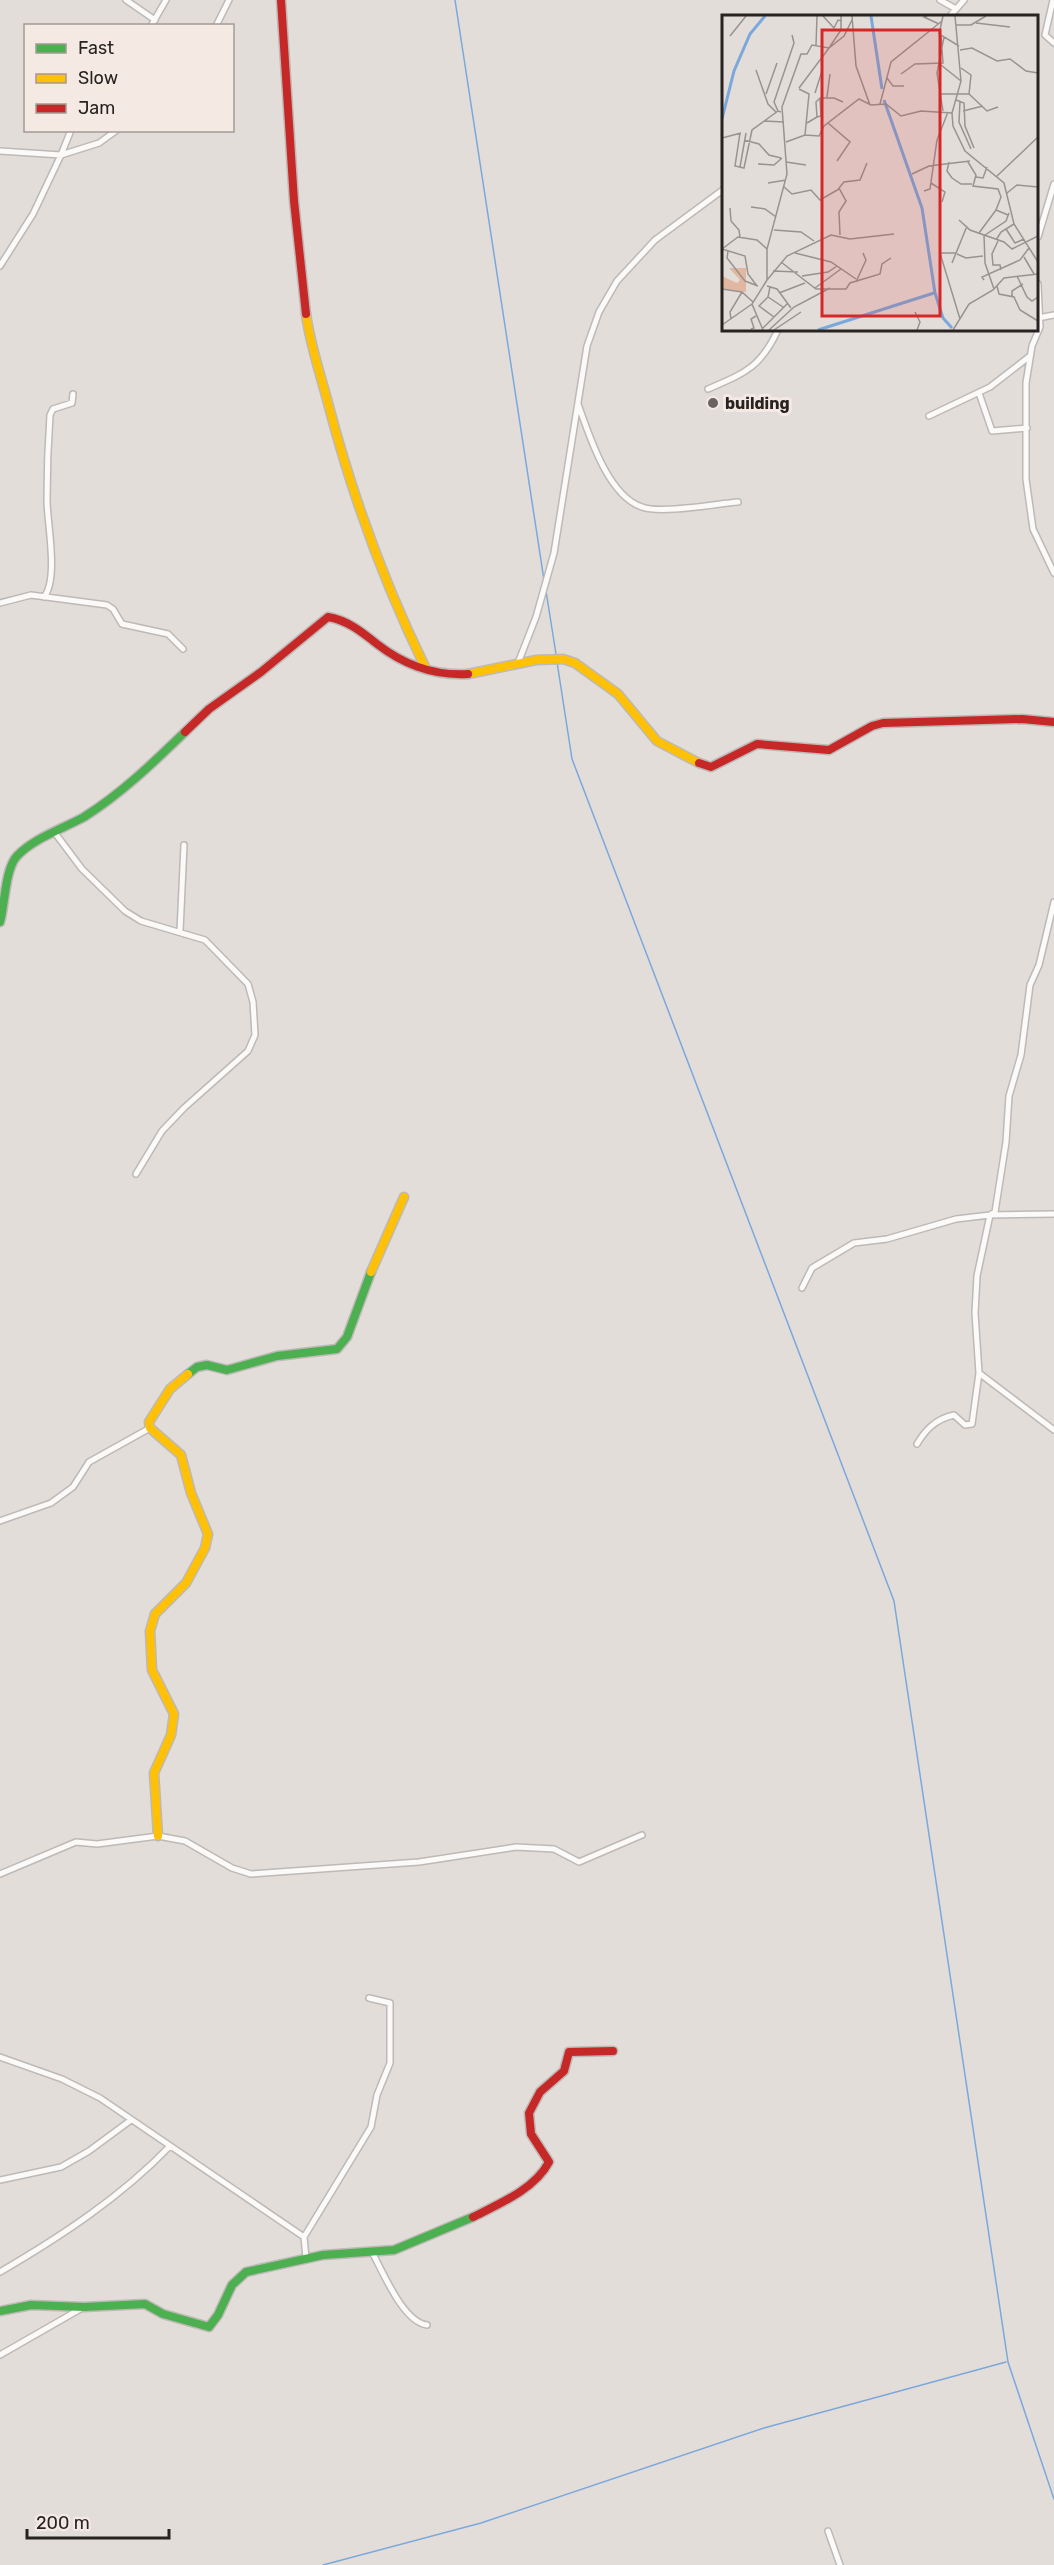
<svg xmlns="http://www.w3.org/2000/svg" width="1054" height="2565" font-family="Rubik,sans-serif">
	<rect width="100%" height="100%" fill="#e3ddda"/>
	<g fill="none" stroke-linecap="round" stroke-linejoin="round">
		<path stroke="#7ba8db" stroke-width="1.5" d="M455 0 544 580
			M546 591 556 654
			M557 662 572 759 894 1601 1008 2362 1054 2499
			M323 2565 481 2523 764 2428 1006 2362"/>
		<g stroke="#bdb9b6" stroke-width="8">
			<path id="street" d="M126 0 155 20
				M940 0 956 9
				M1053 0 1045 35 1054 43
				M950 16 964 0
				M151 26 166 0
				M216 26 229 0
				M0 151 61 155 71 130
				M1038 237 1054 184
				M0 266 33 214 61 155 99 143 117 130
				M1038 284 1040 327 1032 346 1026 383V479L1033 529 1054 573
				M1038 318 1054 315
				M708 389C745 373 760 368 778 330
				M979 393 992 431 1027 428
				M578 404C589 435 608 496 642 507 661 514 715 504 738 502
				M929 416 990 387 1030 356
				M44 597C59 578 47 523 47 500 47 472 48 443 50 415L53 409 72 403 73 394
				M0 603 31 595 107 605 113 609 122 624 168 634 183 649
				M518 663 536 617 554 553 587 346 599 312 617 281 655 240 724 189
				M55 833 82 869 125 911 141 921 205 940 248 984 253 1002 255 1035 248 1051 184 1108 162 1131 136 1174
				M180 931 184 845
				M802 1288 812 1268 854 1243 887 1239 956 1219 990 1215 1054 1214
				M979 1373 1054 1430
				M917 1444C926 1429 936 1419 954 1415L965 1425 972 1424 979 1373 975 1313 977 1276 990 1215 995 1212 1006 1142 1009 1096 1021 1055 1030 985 1039 965 1054 902
				M0 1521 51 1503 73 1487 89 1462 150 1428
				M0 1874 76 1842 97 1844 158 1836 185 1841 232 1868 251 1874 419 1862 516 1847 554 1849 579 1862 642 1835
				M0 2057 62 2079 100 2098 304 2237
				M0 2180 61 2167 89 2151 131 2120
				M372 2252C383 2272 403 2322 427 2325
				M306 2258 304 2237 371 2127 377 2095 390 2063V2003L369 1998
				M0 2272C60 2237 121 2197 169 2147
				M0 2355 82 2308
				M828 2531 840 2565"/>
		</g>
		<g stroke="#bdb9b6" stroke-width="11">
			<path id="fast" d="M0 922C5 904 5 869 17 856 34 838 62 829 84 817 121 794 154 762 185 732
				M188 1374 197 1367 207 1365 227 1370 277 1356 337 1349 347 1337 371 1272
				M0 2311 31 2305 84 2307 145 2304 163 2314 209 2327 218 2315 232 2285 246 2272 323 2255 394 2250 473 2217"/>
		</g>
		<g stroke="#bdb9b6" stroke-width="11">
			<path id="slow" d="M306 314C310 344 320 373 328 403 352 495 384 583 426 669
				M468 674 536 660 563 659 575 663 618 694 657 741 699 763
				M371 1272 404 1197
				M158 1836 154 1773 171 1735 174 1714 152 1670 150 1631 155 1614 186 1583 205 1548 208 1534 191 1493 181 1455 150 1428 149 1422 170 1389 188 1374"/>
		</g>
		<g stroke="#bdb9b6" stroke-width="11">
			<path id="jam" d="M281 0 294 201 306 314
				M185 732 209 709 261 672 328 617C347 620 362 632 377 644 404 665 433 676 468 674
				M699 763 711 767 757 744 829 750 872 726 883 723 1022 719 1054 722
				M473 2217C499 2204 535 2189 549 2162L531 2134 529 2113 540 2092 564 2071 569 2052 613 2051"/>
		</g>
		<use href="#street" stroke="#fbfaf9" stroke-width="5"/>
		<use href="#fast" stroke="#4caf50" stroke-width="8"/>
		<use href="#slow" stroke="#ffc107" stroke-width="8"/>
		<use href="#jam" stroke="#c62828" stroke-width="8"/>
	</g>
	<circle fill="#696462" stroke="#f4e9e3" stroke-width="2" cx="713" cy="403" r="6"/>
	<g text-anchor="middle" stroke-width="6" stroke-linejoin="round" paint-order="stroke">
		<g font-size="16" font-weight="bold" fill="#272321" stroke="#f4e9e3" text-anchor="start">
			<text x="725" y="409">building</text>
		</g>
	</g>
	<g transform="translate(722 15)">
		<rect width="316" height="316" fill="#e3ddda"/>
		<path d="M7 253H24V277L0 274V261L15 268 18 265Z" fill="#e2b7a2"/>
		<path fill="none" stroke="#7ba8db" stroke-width="3" d="M149 1 160 74M162 85 200 193 213 278 221 303 230 313M0 104 12 56 28 19 43 1M96 315 212 278"/>
		<path fill="none" stroke="#989390" stroke-width="1.5" d="M101 1 112 13 116 5 120 6M130 1 134 51 148 90M205 1 202 2 217 9M221 1 217 19 237 31M233 1 239 66 230 98 231 111 243 136 282 168 292 209 316 247M254 8 288 12M234 10H249L264 1M8 21 24 1M94 30 95 1M238 35 250 33 275 46 288 44 304 56 316 58M219 50 239 66M239 53 249 60 247 79M34 55 46 89 54 97M179 59 193 49 221 48 219 21M165 63 171 71H182M77 73 107 33 122 21 130 5M77 74 87 79 83 120M93 78 100 56M44 79 55 48M217 79H247L265 96 276 92M105 82 108 59M234 85 242 88 243 111 252 133M238 86 237 107 249 134M158 89 169 47 220 6M56 96 52 87 72 28 70 20M221 96 215 58 222 22M241 96 261 91M95 102 99 101 98 84M42 106 62 107M85 108 95 102 94 87 98 83H112L121 87M106 108 128 127 115 146M18 118 13 151 22 153 30 115 56 96 59 97M0 123 19 118M22 125 37 129 47 140 59 143M64 127 83 120 97 121 102 111 137 84 149 90 164 89 179 101 199 96 230 98M64 147 84 150M227 147 225 156 230 163 239 169H250M246 147 254 160 251 171 276 174 279 182 274 195M36 149 52 150 60 143M18 152 24 118M190 159 207 151 248 146M275 161 316 122M254 162 261 163 265 152M46 168 64 165M209 168 223 177 220 187M62 172 70 179 89 175 98 185 117 174M202 176 208 174 215 125 226 97M285 178 295 170 316 172M29 192 43 194 54 202M8 193 9 206 17 215 18 222M237 205 248 215 282 227 290 234 316 221M284 214 293 228 302 224M52 215 79 217 92 226M257 218 274 195 286 200M118 220 117 197 124 186 117 173 122 167 138 165 145 148M262 220 263 248 272 274M263 220 284 206 287 198M274 225 279 217 292 209M276 226 270 239 271 250H278L279 255M0 234 23 241 26 259 35 271M0 234 16 222 35 225 45 234M6 236 5 243 23 266 36 271M73 238 109 247 134 264M234 238H218L238 304M235 239 244 243 261 241M302 242 312 259M59 247 94 274H124L128 268 158 259 160 249 169 243M230 248 245 211M51 256 76 257M80 261 106 257 115 251M295 261 305 282 310 286 316 282M45 265 65 241 109 220 128 224 172 219M262 265 260 262 298 245 307 233M134 267 144 245 141 238M45 271 55 274 69 293M275 271 277 279 292 282 298 295 316 306M48 272 46 282 37 291 52 302M93 273 119 254M0 274 20 277 31 287M57 278 83 268M290 281V276L301 269M46 282 61 292M193 297 198 307 195 315M9 304 8 297 20 277M0 310 30 289M41 313 65 289M29 314 32 313 29 304 34 301M41 315 30 289 45 265V234L65 159 60 92 79 39H85L90 30 107 33 119 15V1M47 315 72 292 108 273M52 315 79 297M231 315 247 289 271 275 282 263 316 259"/>
		<path fill="#d62828" fill-opacity="0.15" stroke="#d62828" stroke-width="3" d="M100 15H218V301H100Z"/>
		<rect width="316" height="316" fill="none" stroke="#272321" stroke-width="3"/>
	</g>
	<rect x="24" y="24" width="210" height="108" fill="#f4e9e3" stroke="#a29a95" stroke-width="1.5"/>
	<rect x="36" y="44" width="30" height="9" fill="#4caf50" stroke="#a29a95" stroke-width="1.5"/>
	<text x="78" y="54" font-size="18" fill="#272321">Fast</text>
	<rect x="36" y="74" width="30" height="9" fill="#ffc107" stroke="#a29a95" stroke-width="1.5"/>
	<text x="78" y="84" font-size="18" fill="#272321">Slow</text>
	<rect x="36" y="104" width="30" height="9" fill="#c62828" stroke="#a29a95" stroke-width="1.5"/>
	<text x="78" y="114" font-size="18" fill="#272321">Jam</text>
	<path d="M27 2529v9h142v-9" fill="none" stroke="#272321" stroke-width="3"/>
	<text x="36" y="2529" font-size="18" fill="#272321" stroke="#f4e9e3" stroke-width="4.5" paint-order="stroke">200 m</text>
</svg>
